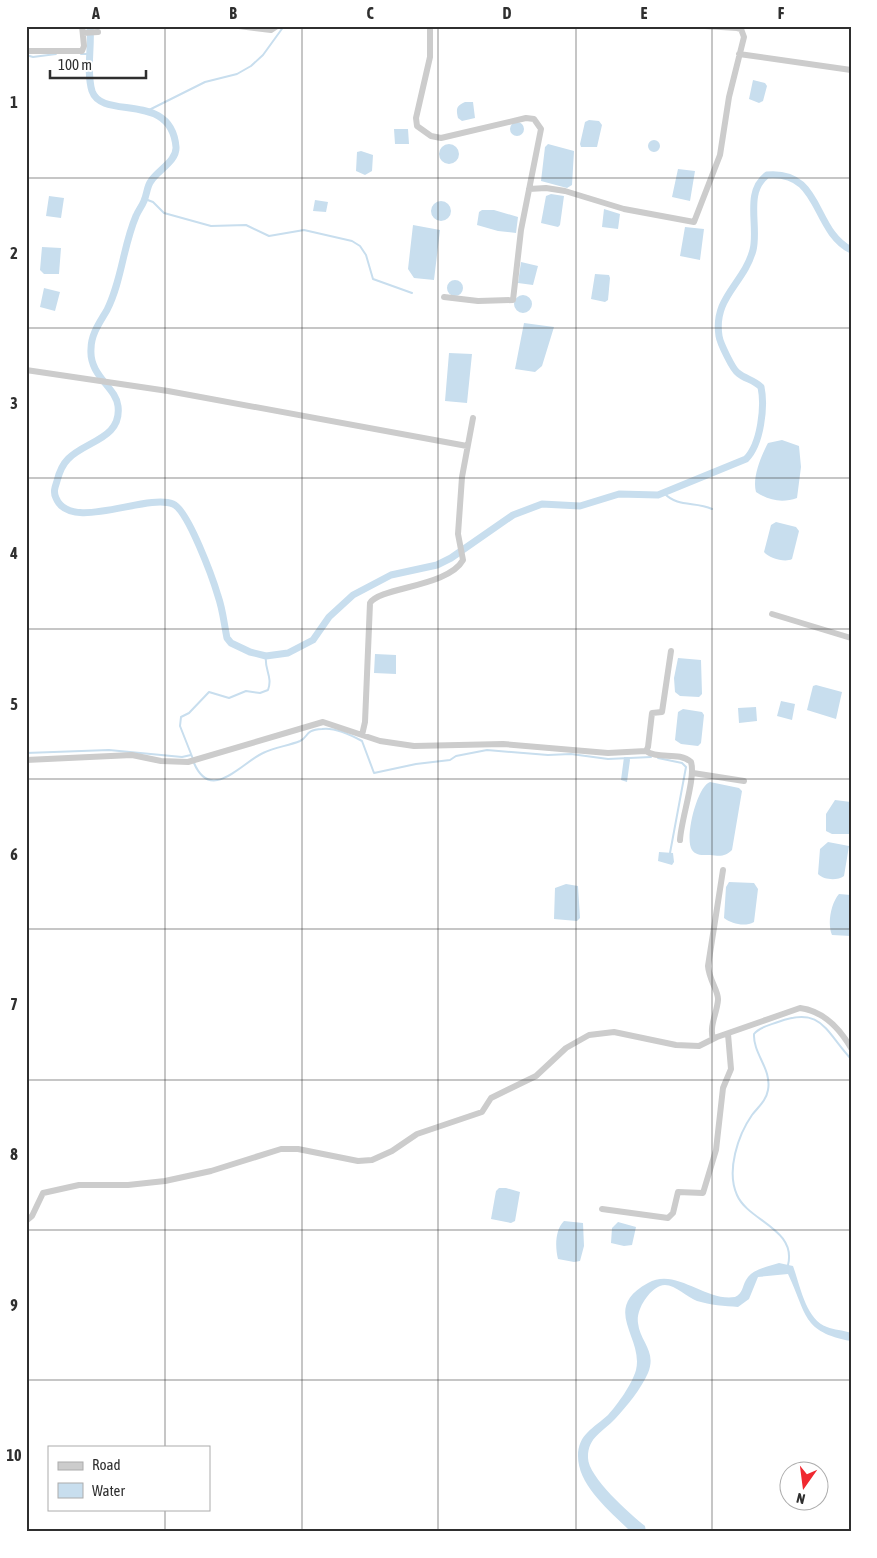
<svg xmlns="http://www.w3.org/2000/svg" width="877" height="1558" font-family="'Asap Condensed',sans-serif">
	<rect width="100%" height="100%" fill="#fff"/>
	<path fill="#c8deee" d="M753 80 765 83 767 86 763 101 759 103 749 99Z
		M465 102H473L475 118 462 121 458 118C456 109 456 106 465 102Z
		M589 120 599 121 602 125 597 147H581L580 144 585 122Z
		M510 129a7 7 0 1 1 14 0a7 7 0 1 1-14 0Z
		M394 129H408L409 144H395Z
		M648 146a6 6 0 1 1 12 0a6 6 0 1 1-12 0Z
		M439 154a10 10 0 1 1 20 0a10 10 0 1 1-20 0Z
		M548 144 574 151 572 185 567 188 541 181 545 147Z
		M361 151 373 155 372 171 365 175 356 171 357 152Z
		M678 169 695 171 690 201 672 197Z
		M551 194 564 196 560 225 558 227 541 223 546 196Z
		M49 196 64 198 61 218 46 216Z
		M315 200 328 202 326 212 313 211Z
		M431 211a10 10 0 1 1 20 0a10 10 0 1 1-20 0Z
		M604 209 620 214 618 229 602 227Z
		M482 210H494L518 217 516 233 498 231 477 225 479 212Z
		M413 225 440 230 434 280 414 278 408 269Z
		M685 227 704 229 700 260 680 256Z
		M42 247 61 248 59 274H44L40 270Z
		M521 262 538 266 533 285 518 283Z
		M595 274 609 275 610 278 608 300 605 302 591 299Z
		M447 288a8 8 0 1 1 16 0a8 8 0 1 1-16 0Z
		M44 288 60 292 55 311 40 307Z
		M514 304a9 9 0 1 1 18 0a9 9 0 1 1-18 0Z
		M524 323 554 327 542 366 535 372 515 369Z
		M449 353 472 354 467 403 445 401Z
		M782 440 799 446 801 467 797 498C783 503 769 501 756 492 752 478 761 456 768 443Z
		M776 522 796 527 799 531 792 559C785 563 769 558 764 552L771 525Z
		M375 654 396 655V674L374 673Z
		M678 658 701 660 702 694 699 697 680 696 675 692 674 678Z
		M816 685 842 692 836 719 807 710 813 686Z
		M781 701 795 704 792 720 777 716Z
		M756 707 757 721 739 723 738 708Z
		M683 709 702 712 704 715 701 743 698 746 681 744 675 740 678 712Z
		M624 757H629L630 760 627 782 621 780Z
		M710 782 739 788 742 791 732 850C725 857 720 856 710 855 704 855 696 856 692 850 684 839 697 786 710 782Z
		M835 800 851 802 850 834H832L826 831V814Z
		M828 842 849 846 844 876C837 881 824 880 818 874L820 849Z
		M659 852 673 853 674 862 672 865 658 861Z
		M729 882 754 883 758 889 754 922C745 927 732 924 724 918L726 887Z
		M566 884 578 886 580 918 577 921 554 919 555 888Z
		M839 894 851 895V936L832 935C827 924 831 903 839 894Z
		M499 1188H506L520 1192 515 1221 511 1223 491 1219 496 1191Z
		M564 1221 583 1223 584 1246 580 1261 574 1262 558 1259C555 1247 555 1230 564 1221Z
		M618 1222 636 1227 632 1245 624 1246 611 1243 612 1228Z
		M779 1263 793 1266C800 1285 806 1320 827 1327 834 1330 843 1330 851 1333V1341C802 1332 807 1314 788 1274L758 1277 749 1299 738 1307C725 1306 710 1305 697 1301 686 1297 672 1281 660 1286 648 1291 636 1310 638 1323 640 1342 657 1351 648 1373 641 1389 627 1406 615 1419 603 1432 588 1437 588 1457 587 1476 630 1514 645 1526L646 1532H631C611 1512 578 1486 578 1456 578 1434 594 1428 608 1415 618 1404 632 1384 636 1370 644 1337 600 1309 648 1283 676 1267 705 1302 735 1297 743 1293 742 1287 746 1280 752 1269 767 1267 779 1263Z"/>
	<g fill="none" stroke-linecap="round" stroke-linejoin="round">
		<path stroke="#c8deee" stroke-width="2" d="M81 54H91
			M26 55 33 57 56 54
			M149 110 205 82 237 74 251 66 263 55 284 26
			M145 199 153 202 164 213 211 226 246 225 269 236 304 230 352 241 360 246 366 255 373 279 412 293
			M664 493C678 508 695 501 712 509
			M26 753 109 750 182 757 191 755
			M658 758 682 763 686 767 670 853
			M193 759 180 726 181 717 189 713 209 692 229 698 246 691 260 693 268 690C273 677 264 669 266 656
			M194 763C211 803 241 763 263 753 275 747 288 746 300 741 309 737 304 730 322 729 335 727 351 735 362 741L374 773 416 764 450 760 456 756 487 750 548 755 571 754 608 759 651 757
			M788 1265C797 1229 748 1221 737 1195 726 1171 738 1135 752 1115 759 1106 766 1101 768 1090 772 1069 753 1054 754 1034 759 1027 770 1025 778 1022 822 1006 825 1031 851 1059"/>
		<path stroke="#c8deee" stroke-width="7" d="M90 26C92 46 86 71 92 91 102 121 171 90 176 147 177 161 158 170 151 181 147 186 147 194 144 201 142 206 138 211 136 216 123 246 122 280 107 310 100 322 91 334 91 349 89 376 116 387 118 406 122 439 85 441 68 459 62 465 59 473 57 481 55 487 53 492 56 498 70 533 146 493 173 504 188 510 213 579 218 596 223 610 224 624 227 638L231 643 250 652 266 656 288 653 313 640 329 617 353 595 391 575 437 565 451 558 513 515 542 504 580 506 619 494 658 495 746 459C761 444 765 406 761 387 754 380 745 379 738 373 733 370 720 343 719 336 713 297 744 284 753 250 759 226 744 192 767 175 822 170 812 230 851 250"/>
		<path stroke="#ccc" stroke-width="6" d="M239 26 271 30 277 26
			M430 26V57L416 118 417 126 431 136 441 138 526 118 534 119 541 129 521 230 513 300 478 301 444 297
			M83 33 98 32
			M26 51H82L84 46 82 26
			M739 54 851 70
			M529 189 546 188 565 191 624 209 694 222 720 155 729 97 744 37 741 29 737 28 705 26
			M26 370 168 391 467 446
			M772 614 851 638
			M362 735 365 722 370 603C380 587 448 587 463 560L458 534 462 477 473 418
			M646 751C658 760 679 751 691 762 696 777 681 820 680 840
			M26 760 132 755 161 761 188 762 323 722 380 741 414 746 503 744 608 753 646 751 648 747 652 713 662 712 671 651
			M693 773 744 781
			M713 1039C709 1026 717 1013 718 1000 719 992 709 980 708 966L723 870
			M602 1209 668 1218 673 1213 678 1192 703 1193 716 1150 723 1088 731 1069 728 1034
			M26 1221 32 1216 43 1193 79 1185H128L165 1181 211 1171 281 1149H298L358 1161 372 1160 392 1151 417 1134 482 1112 491 1098 536 1076 566 1048 589 1035 614 1032 676 1045 699 1046 717 1037 800 1008C823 1011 840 1029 851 1048"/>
	</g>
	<path fill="none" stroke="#2f2f2f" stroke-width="1" stroke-opacity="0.55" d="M165 26V1447M302 26V1532M438 26V1532M576 26V1532M712 26V1532M26 178H851M26 328H851M26 478H851M26 629H851M26 779H851M26 929H851M26 1080H851M26 1230H851M26 1380H851M165 1509V1532"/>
	<rect width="877" height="1558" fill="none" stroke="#ffffff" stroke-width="55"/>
	<rect x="48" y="1446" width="162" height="65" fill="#ffffff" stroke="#acacac"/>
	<rect x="58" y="1462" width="25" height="8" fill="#cccccc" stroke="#acacac"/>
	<text x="92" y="1470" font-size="15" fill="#2f2f2f">Road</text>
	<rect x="58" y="1483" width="25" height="15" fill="#c8deee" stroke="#acacac"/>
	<text x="92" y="1496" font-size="15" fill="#2f2f2f">Water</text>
	<g transform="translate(804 1486) rotate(194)"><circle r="24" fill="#ffffff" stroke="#acacac"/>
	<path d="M0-4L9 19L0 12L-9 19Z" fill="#f02830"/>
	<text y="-8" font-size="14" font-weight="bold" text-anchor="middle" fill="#2f2f2f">N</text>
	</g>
	<path d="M50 70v8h96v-8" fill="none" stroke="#2f2f2f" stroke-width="2.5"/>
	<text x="58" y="70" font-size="15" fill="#2f2f2f" stroke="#ffffff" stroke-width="4" paint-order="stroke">100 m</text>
	<rect x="28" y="28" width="822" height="1502" fill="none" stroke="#2f2f2f" stroke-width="2"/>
	<g font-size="16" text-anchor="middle" font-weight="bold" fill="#2f2f2f">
		<text x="96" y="19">A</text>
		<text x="233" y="19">B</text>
		<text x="370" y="19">C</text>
		<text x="507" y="19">D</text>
		<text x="644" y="19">E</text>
		<text x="781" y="19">F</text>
		<text x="14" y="108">1</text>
		<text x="14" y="259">2</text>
		<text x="14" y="409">3</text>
		<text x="14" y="559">4</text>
		<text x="14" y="710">5</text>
		<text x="14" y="860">6</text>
		<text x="14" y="1010">7</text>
		<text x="14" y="1160">8</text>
		<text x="14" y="1311">9</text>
		<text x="14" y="1461">10</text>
	</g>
</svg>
